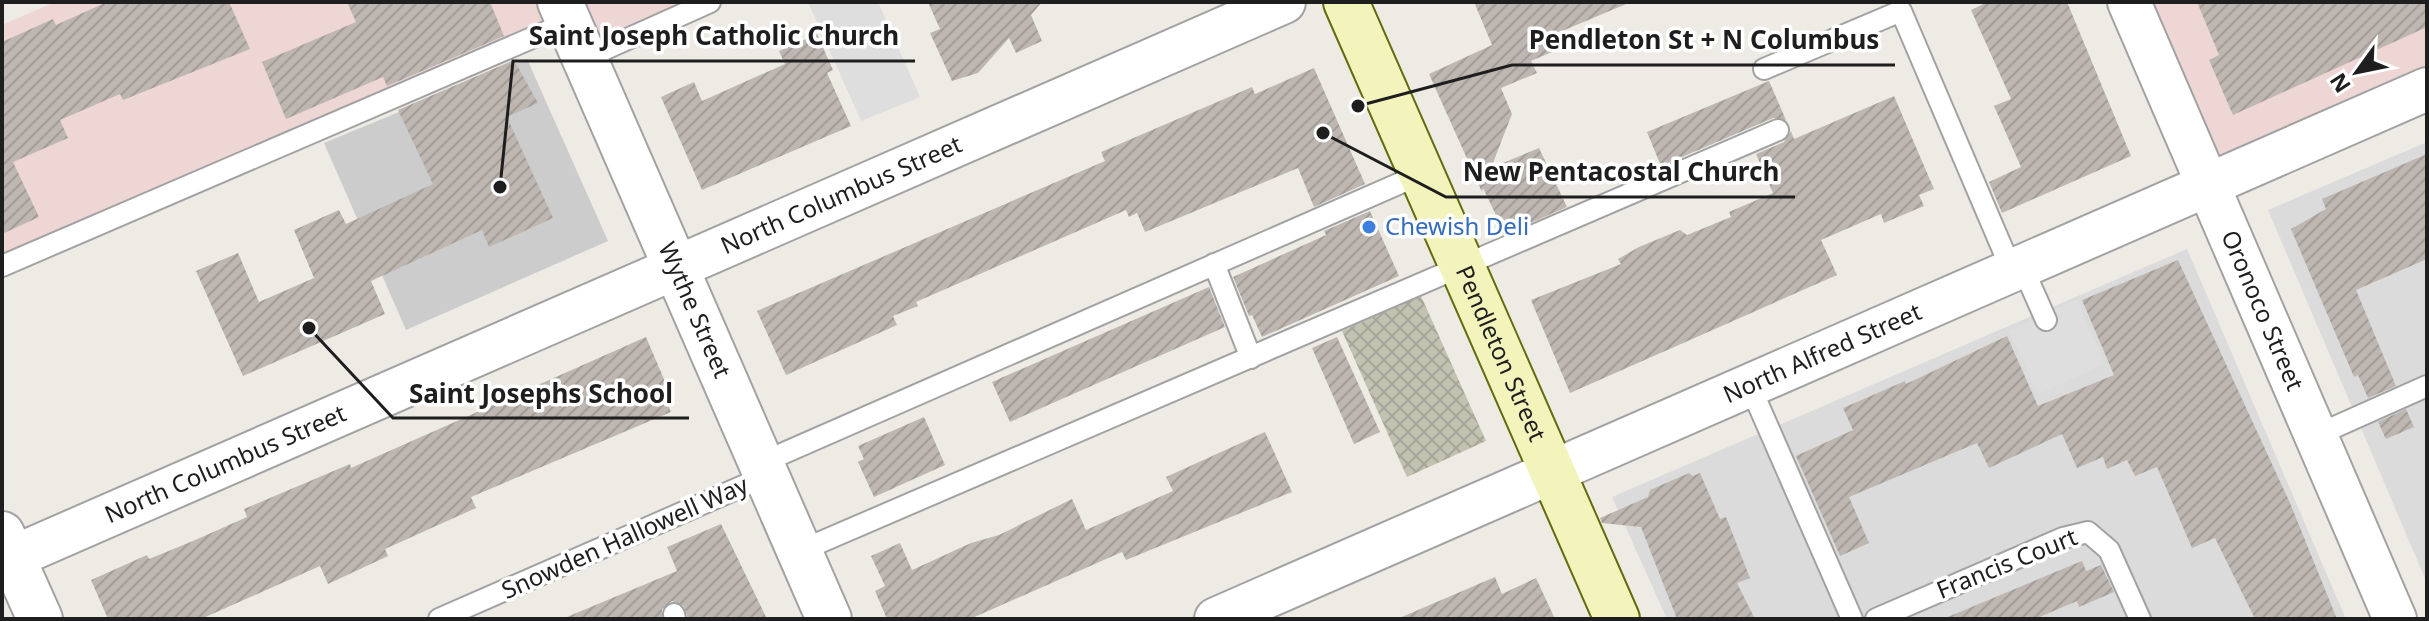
<svg xmlns="http://www.w3.org/2000/svg" width="2429" height="621" font-family="'Noto Sans',sans-serif">
	<defs>
		<pattern id="construction-cross-hatch" width="8" height="8" patternUnits="userSpaceOnUse" patternTransform="scale(2)"><rect width="8" height="8" fill="#c2c2b1"/><path d="M0 0l8 8M0 8l8-8" fill="none" stroke="#a6a698"/></pattern>
		<pattern id="building-hatch" width="6" height="6" patternUnits="userSpaceOnUse" patternTransform="scale(2)"><rect width="6" height="6" fill="#beb7b1"/><path d="M-1 1l2-2M0 6l6-6M5 7l2-2" fill="none" stroke="#a39d98"/></pattern>
	</defs>
	<rect width="100%" height="100%" fill="#eeebe5"/>
	<path fill="#dcdbdb" d="M2427 142V583L2268 210Z
		M2187 249 2346 619H1667L1612 497Z"/>
	<path fill="#eed6d5" d="M55 2H710L580 58 562 17 2 260V25Z
		M2124 2H2427V90L2205 187Z"/>
	<path fill="#ccc" d="M527 59 608 241 406 330 324 143Z"/>
	<path fill="url(#construction-cross-hatch)" d="M1421 296 1486 441 1407 477 1342 331Z"/>
	<path fill="#dedede" d="M808 2H878L920 97 861 121Z
		M2077 300 2105 364 2038 394 2009 331Z"/>
	<path fill="url(#building-hatch)" d="M107 2H229L250 49 123 100 120 94 60 120 68 138 13 162 39 217 2 234V42L53 19 56 25Z
		M347 2H490L504 36 387 86 383 77 286 119 262 62 356 22Z
		M928 2H1042L1031 15 1042 41 1016 53 1009 38 978 73 952 81 930 33 940 29Z
		M1474 2H1631L1555 34 1561 48 1531 61 1537 73 1501 88 1512 114 1491 168 1539 148 1567 207 1505 234 1483 188 1482 192 1429 74 1492 45Z
		M1988 2H2067L2131 156 2002 213 1989 182 2021 167 1994 106 2011 99 1971 10Z
		M2197 2H2427V27L2233 115 2209 60 2219 55Z
		M817 34 833 70 827 73 851 126 702 190 661 97 694 82 702 101 785 64 779 51Z
		M514 60 538 103 507 117 553 218 489 247 482 230 371 281 385 314 243 376 196 271 238 253 259 302 314 278 294 230 339 210 346 224 433 184 398 110Z
		M1314 68 1365 184 1314 207 1298 168 1145 232 1137 213 1129 217 1126 210 916 302 918 306 893 316 897 325 786 375 757 311 1105 161 1101 152 1252 87 1255 94Z
		M1769 81 1786 120 1773 118 1661 166 1647 132Z
		M1894 96 1934 189 1919 195 1924 206 1884 223 1881 214 1821 240 1837 275 1570 393 1531 300 1621 264 1618 259 1639 247 1680 230 1687 235 1731 217 1729 212 1773 193 1756 154 1784 142 1791 131 1794 139Z
		M2427 154V259L2356 290 2396 386 2368 398 2358 375 2354 377 2291 229 2326 209 2322 199Z
		M1370 211 1399 276 1262 337 1252 315 1249 316 1233 277 1326 235 1324 231Z
		M2178 260 2290 503 2337 619H2255L2215 538 2192 548 2157 467 2135 476 2127 460 2107 469 2103 457 2077 468 2062 434 1989 468 1977 443 1849 497 1869 543 1840 556 1796 456 1853 430 1843 408 1905 381 1906 384 2007 336 2038 406 2114 375 2082 300Z
		M1209 287 1225 327 1010 422 992 382Z
		M646 337 666 384 660 387 671 412 471 497 476 508 385 549 388 556 328 584 320 566 201 619H108L91 580 147 555 149 559 193 541 247 517 244 509 350 464 351 468Z
		M1337 337 1380 432 1354 444 1312 348Z
		M2406 409 2414 427 2386 439 2378 422Z
		M924 417 945 465 874 497 858 462 864 459 858 446Z
		M1265 432 1292 492 1126 560 1122 552 970 619H887L875 591 885 586 871 556 900 543 912 570 971 543 999 535 1072 499 1086 530 1173 491 1166 477Z
		M1689 473 1693 476 1700 473 1720 519 1726 517 1750 578 1737 583 1755 619H1677L1641 527 1602 523 1600 518 1648 497 1650 490Z
		M721 524 767 619H688L684 606 672 601 662 609V619H562L677 571 667 547Z
		M2082 561 2086 571 2101 565 2114 592 2079 607 2077 601 2035 619H1943Z
		M1495 577 1502 594 1536 578 1555 619H1397Z"/>
	<g fill="none" stroke-linecap="round" stroke-linejoin="round">
		<g stroke="#a2a2a2" stroke-width="24">
			<path id="service" d="M585 58 710 2
				M1764 69 1901 11 2012 271
				M1214 264 1251 358
				M2 266 569 22
				M2022 266 2046 320
				M1750 386 1852 619
				M2317 435 2427 386
				M761 463 1421 174
				M800 551 1778 130
				M674 614 675 619
				M439 619 766 476
				M1876 619 2063 538 2088 532 2109 550 2140 619"/>
		</g>
		<g stroke="#a2a2a2" stroke-width="46">
			<g id="minor">
				<path id="s1" d="M2129 2 2395 619"/>
				<path id="s2" d="M2 562 1284 2"/>
				<path id="s3" d="M1216 619 2427 89"/>
			</g>
		</g>
		<g stroke="#a2a2a2" stroke-width="48">
			<g id="tertiary">
				<path id="s4" d="M560 2 829 619"/>
				<path d="M2 534 40 619"/>
			</g>
		</g>
		<g stroke="#636c0d" stroke-width="48">
			<g id="secondary">
				<path id="s5" d="M1346 2 1617 619"/>
			</g>
		</g>
		<use href="#service" stroke="#fff" stroke-width="20"/>
		<use href="#minor" stroke="#fff" stroke-width="42"/>
		<use href="#tertiary" stroke="#fff" stroke-width="44"/>
		<use href="#secondary" stroke="#f2f4bc" stroke-width="44"/>
	</g>
	<circle fill="#3f7fe0" stroke="#fff" stroke-width="3" cx="1369" cy="227" r="8"/>
	<g text-anchor="middle" stroke-width="7" stroke-linejoin="round" paint-order="stroke">
		<g font-size="24" fill="#1e1e1e" stroke="#fff">
			<text dy="8" stroke="none"><textPath href="#s2" startOffset="916">North Columbus Street</textPath></text>
			<text dy="8" stroke="none"><textPath href="#s1" startOffset="336">Oronoco Street</textPath></text>
			<text dy="8" stroke="none"><textPath href="#s4" startOffset="336">Wythe Street</textPath></text>
			<text dy="8" stroke="none"><textPath href="#s5" startOffset="384">Pendleton Street</textPath></text>
			<text dy="8" stroke="none"><textPath href="#s3" startOffset="662">North Alfred Street</textPath></text>
			<text dy="8" stroke="none"><textPath href="#s2" startOffset="244">North Columbus Street</textPath></text>
			<text transform="translate(625 538) rotate(-24)" y="8">Snowden Hallowell Way</text>
			<text transform="translate(2007 564) rotate(-22)" y="8">Francis Court</text>
		</g>
		<g font-size="24" fill="#366cbe" stroke="#fff" text-anchor="start">
			<text x="1385" y="235">Chewish Deli</text>
		</g>
	</g>
	<path fill="none" stroke="#1e1e1e" stroke-width="3" d="M500 187L513 61H915M1358 106L1512 65H1895M1323 133L1446 197H1795M309 328L393 418H689"/>
	<g fill="#1e1e1e" stroke="#fff" stroke-width="3">
		<circle cx="500" cy="187" r="8"/>
		<circle cx="1358" cy="106" r="8"/>
		<circle cx="1323" cy="133" r="8"/>
		<circle cx="309" cy="328" r="8"/>
	</g>
	<g font-size="26" text-anchor="middle" font-weight="bold" fill="#1e1e1e" stroke="#fff" stroke-width="7" stroke-linejoin="round" paint-order="stroke">
		<text x="714" y="45">Saint Joseph Catholic Church</text>
		<text x="1704" y="49">Pendleton St + N Columbus</text>
		<text x="1621" y="181">New Pentacostal Church</text>
		<text x="541" y="403">Saint Josephs School</text>
	</g>
	<rect width="2429" height="621" fill="none" stroke="#1e1e1e" stroke-width="8"/>
	<g transform="translate(2357 72) rotate(237)" stroke="#ffffff" stroke-width="6" paint-order="stroke">
	<path d="M0-6L14 30L0 20L-14 30Z" fill="#1e1e1e"/>
	<text y="-12" font-size="22" font-weight="bold" text-anchor="middle" fill="#1e1e1e">N</text>
	</g>
</svg>
